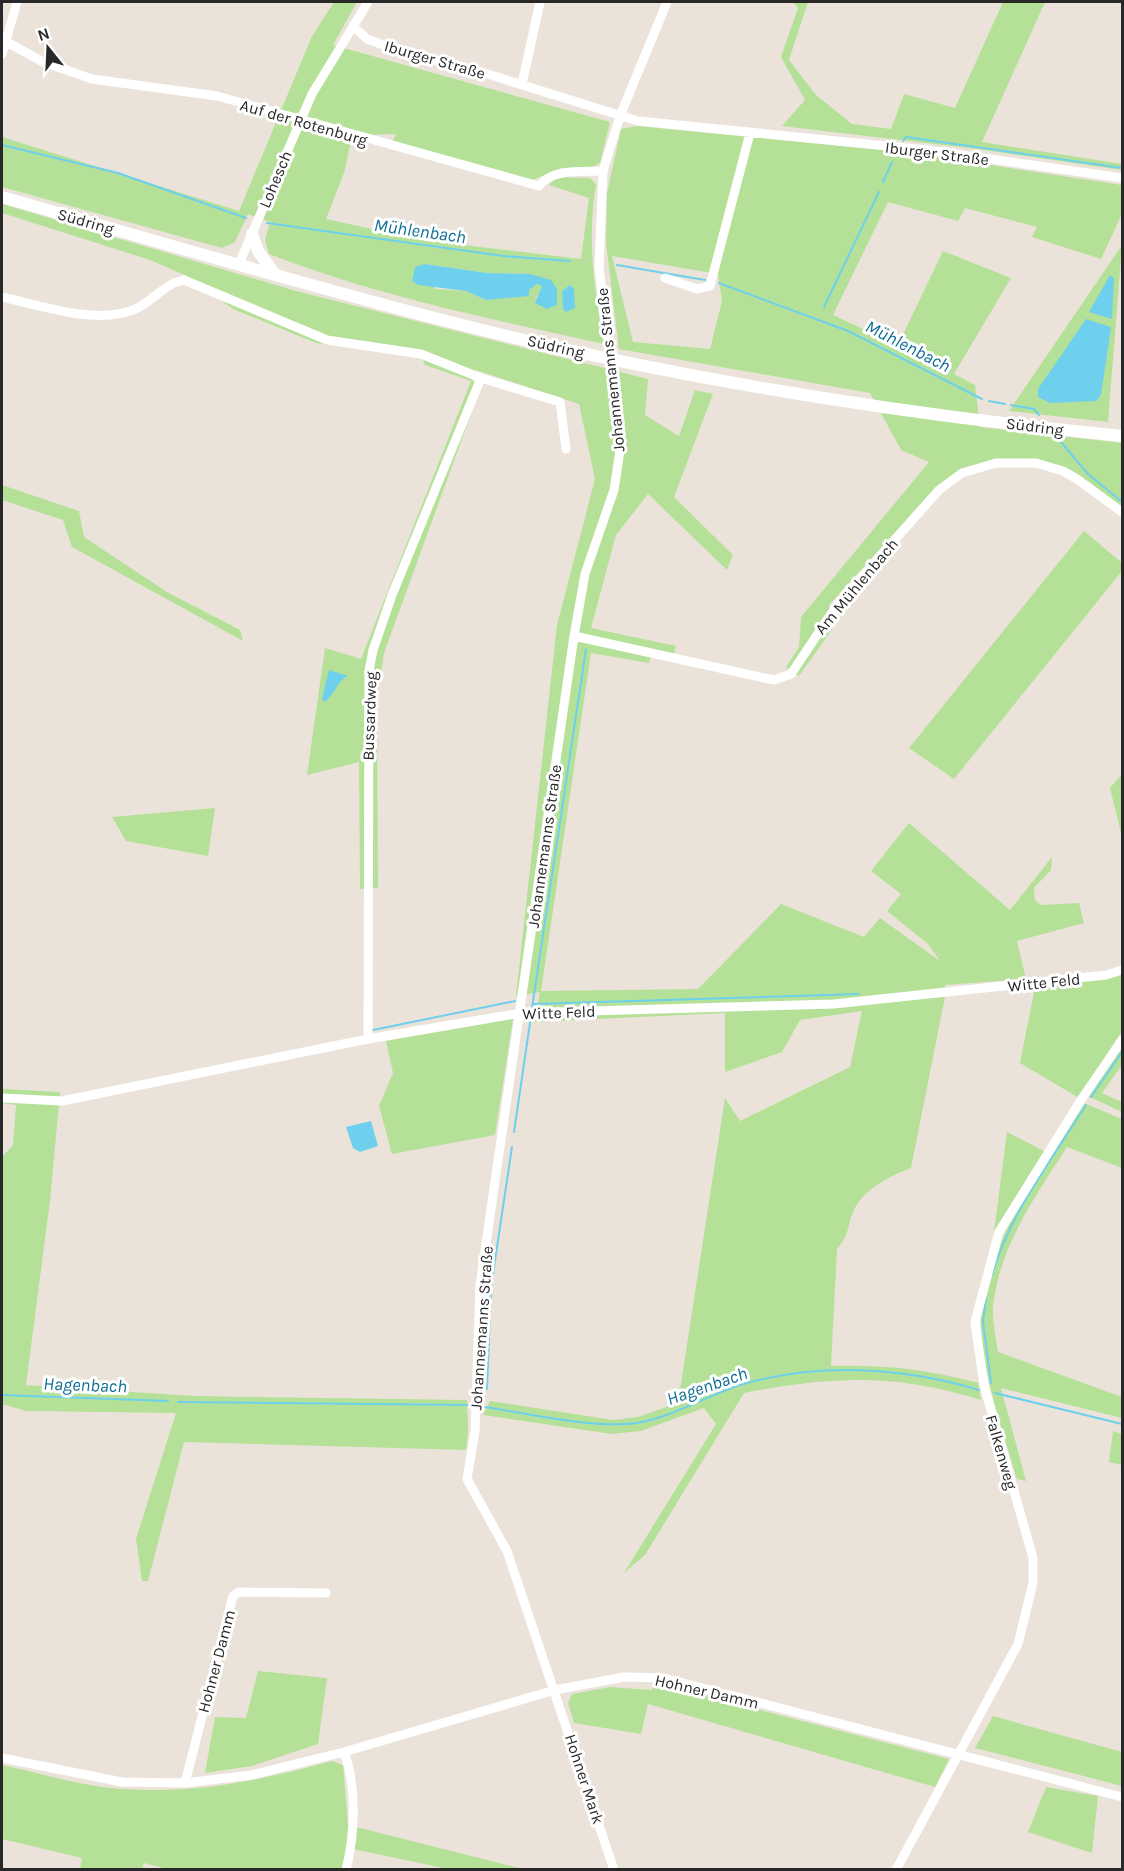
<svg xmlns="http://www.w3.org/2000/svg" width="1124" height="1871" font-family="Karla,sans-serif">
	<rect width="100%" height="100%" fill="#ebe3da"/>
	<path fill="#b4e197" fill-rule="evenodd" d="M334 2H357L333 45 610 122 600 163 588 169 562 168 532 180 392 142 396 134 371 135 351 141 344 173 326 219 422 240 581 259 589 198 549 185 556 177 590 178 596 184C587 239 594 289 604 344 491 319 377 296 269 254L265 240 270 222 248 214 235 242 222 248 2 187V137L239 211 312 36ZM425 264 487 273 530 274 557 289V305L535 299 542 291V286L537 284 529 290 486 300 466 291 435 289Z
		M793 2H808L789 60 816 95 852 124 891 129 904 94 955 108 1003 2H1045L982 142 1122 164V170L977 149 782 126 805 100 781 57 798 8Z
		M637 126 905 152 1122 185V214L1101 259 1032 237 1037 227 965 208 958 221 888 202 833 315 898 345 943 251 1011 278 954 374 975 385 980 427 1122 443V507C1105 495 1080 473 1061 466 1054 463 1045 463 1038 462 999 455 966 462 935 488L829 605 833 628 799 676 786 667 799 647 801 617 929 462 901 450 870 393 619 349 606 243 607 193 621 129ZM612 256 718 274 722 301 710 349 633 342Z
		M2 204 296 291 648 379 645 415 679 436 695 390 713 394 674 497 733 555 727 570 648 494 616 535 591 628 676 646 674 654 653 649 649 663 591 653 541 991 698 989 781 904 864 937 880 918 940 961 928 944 887 911 901 894 871 871 909 823 1010 910 1052 857 1051 870 1034 888 1035 900 1041 905 1079 903 1084 923 1017 941 1026 979 945 985V997L911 1168C891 1175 863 1190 854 1210 846 1228 851 1232 837 1249L831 1366C885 1365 927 1369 978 1383L981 1400C894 1373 833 1376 744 1393L645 1555 624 1573 716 1424 704 1408 641 1431 612 1434 483 1415 490 1401 613 1420 638 1417 678 1403 725 1098 740 1121 850 1067 862 1011 800 1020 782 1052 725 1072V1013L535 1022 540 992 516 996 557 625 595 479 579 404 476 370 472 381 482 384 384 653 377 700 378 888 360 889 359 762 307 775 325 648 361 659 471 381 425 365 419 350 374 351 316 343 233 309 187 276 150 260 2 213Z
		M1122 245 1108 422 1009 411ZM1110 327 1096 401 1038 397Z
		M2 485 79 511 84 537 167 592 240 630 243 641 72 547 63 520 2 500Z
		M1084 531 1122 563V571L954 779 909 748Z
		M1122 774V831L1121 833 1110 788Z
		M215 808 208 856 126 841 112 817Z
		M1122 974V1031L1079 1098 1020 1063 1035 987Z
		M513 1019 495 1135 392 1154 379 1106 393 1073 386 1041Z
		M1122 1044V1065L1102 1093 1122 1102V1112L1088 1096Z
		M2 1089 60 1092 50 1201 26 1385 194 1396 467 1400 468 1431 466 1450 184 1442 148 1581H142L136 1539 176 1413 26 1411 2 1404V1157L13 1145 16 1105 2 1103Z
		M1084 1103 1122 1119V1168L1067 1147C1035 1197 1000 1245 993 1306 992 1320 996 1337 998 1352L1122 1397V1418L1001 1388 1026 1481 1017 1479C1002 1428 983 1377 981 1324 978 1252 1047 1162 1084 1103Z
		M1007 1132 1044 1151 994 1232Z
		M1113 1431 1122 1434V1465L1109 1462Z
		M258 1671 327 1678 318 1744 252 1766 205 1773 215 1717 246 1718Z
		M656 1683 949 1759 935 1787 648 1704 641 1734 574 1723 568 1703 572 1694 610 1687 652 1690Z
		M993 1716 1122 1752V1786L975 1748Z
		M332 1761 343 1765 348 1825 523 1869H448L348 1848 342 1869 171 1870 144 1863 142 1869H80L82 1858 2 1839V1765C41 1773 83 1787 124 1789 198 1794 261 1780 332 1761Z
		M1046 1787 1098 1796 1092 1853 1028 1832Z"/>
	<path fill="#6ed0ec" d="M425 264 487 273 530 274 551 280 557 289V305L547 309 535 303 542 286 537 284 529 290V296L486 300 466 291 418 285 412 281 415 267Z
		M1110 275 1114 278 1112 319 1089 312Z
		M570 285 574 289 575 308 566 312 563 309 562 291Z
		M1086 319 1111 327 1101 395 1096 401 1050 403 1038 397V389Z
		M329 670 348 676C337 680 335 696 324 702L322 698Z
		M371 1121 378 1146 360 1152 353 1148 346 1127Z"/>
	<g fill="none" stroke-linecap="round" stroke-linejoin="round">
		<path stroke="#6ed0ec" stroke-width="2" d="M903 141 906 137 1122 168
			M2 145 118 173 246 218
			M883 182 892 162
			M267 223 503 256 570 261
			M617 265 705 280
			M719 283 848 331 982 399
			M824 307 879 192
			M989 401 1005 404
			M1011 405 1034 409 1039 415
			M1061 442 1088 474 1122 502
			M533 1004 859 994
			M532 1008 586 649
			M373 1030 515 1001
			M1091 1097 1122 1052
			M514 1132 531 1016
			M992 1275C1010 1213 1052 1159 1086 1105
			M986 1298 983 1322 991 1383
			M487 1389 491 1287 512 1147
			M995 1393 1122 1424
			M2 1395 168 1401
			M178 1402 468 1405
			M479 1406C526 1413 591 1429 637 1423 673 1417 706 1396 740 1385 818 1362 902 1367 979 1390"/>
		<path stroke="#fff" stroke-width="9" d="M353 26 367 39 403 52 481 72 638 121 927 150 1122 178
			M5 41 43 62 92 79 217 96 539 186C553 168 581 172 603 171
			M2 54 17 2
			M522 84 540 2
			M239 264 312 94 368 2
			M665 278 697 289 710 286 750 133
			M2 297C41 305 94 325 133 310 153 302 163 284 184 280L327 340 421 354 481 378 392 595 373 650 369 671 368 1039
			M481 378 560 402 566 449
			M574 636 774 680 791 674 837 605 939 490 962 473 996 463H1036L1063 471 1077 479 1122 512
			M2 1098 62 1101 368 1039 520 1013 834 1004 1106 975 1122 970
			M344 1752C357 1787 355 1834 346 1870
			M2 1758 122 1782 185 1783 252 1775 344 1752 555 1690 624 1677 664 1678 1122 1797
			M185 1783 233 1596 239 1592 326 1593
			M614 1870 507 1551 467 1479 475 1431 480 1285 574 636 585 574 614 490 621 444 599 268 603 171 620 116 667 2
			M896 1870 1018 1644 1033 1583V1558L984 1385 975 1322 999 1232 1083 1097 1122 1040"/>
		<path stroke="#fff" stroke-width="12" d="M2 197C149 239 297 283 446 321 666 377 897 414 1122 436
			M252 234 258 251 274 273"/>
	</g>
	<g text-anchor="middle" stroke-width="6" stroke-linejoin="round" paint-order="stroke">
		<g font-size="16" fill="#282828" stroke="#fff">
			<text transform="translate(435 59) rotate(16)" y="6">Iburger Straße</text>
			<text transform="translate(304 122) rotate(16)" y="6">Auf der Rotenburg</text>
			<text transform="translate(937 153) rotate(7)" y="6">Iburger Straße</text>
			<text transform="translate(275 179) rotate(-67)" y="6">Lohesch</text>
			<text transform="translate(86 221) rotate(16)" y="6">Südring</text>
			<text transform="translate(556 346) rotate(13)" y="6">Südring</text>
			<text transform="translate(610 370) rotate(-96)" y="6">Johannemanns Straße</text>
			<text transform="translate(1035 426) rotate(7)" y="6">Südring</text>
			<text transform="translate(856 586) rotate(-50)" y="6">Am Mühlenbach</text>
			<text transform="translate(369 716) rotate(-88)" y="6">Bussardweg</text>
			<text transform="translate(544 846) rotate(-82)" y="6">Johannemanns Straße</text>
			<text transform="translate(1044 982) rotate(-6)" y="6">Witte Feld</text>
			<text transform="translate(559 1012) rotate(-2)" y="6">Witte Feld</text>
			<text transform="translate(481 1328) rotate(-86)" y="6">Johannemanns Straße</text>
			<text transform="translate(1002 1452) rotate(74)" y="6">Falkenweg</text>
			<text transform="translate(216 1661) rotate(-75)" y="6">Hohner Damm</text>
			<text transform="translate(707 1691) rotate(13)" y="6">Hohner Damm</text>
			<text transform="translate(585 1779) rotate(72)" y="6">Hohner Mark</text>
		</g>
		<g font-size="18" font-style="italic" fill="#0f6e95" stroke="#fff">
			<text transform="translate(420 231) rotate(8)" y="6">Mühlenbach</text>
			<text transform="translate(908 346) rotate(27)" y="6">Mühlenbach</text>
			<text transform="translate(85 1385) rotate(2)" y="6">Hagenbach</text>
			<text transform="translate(707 1386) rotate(-19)" y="6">Hagenbach</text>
		</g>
	</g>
	<rect width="1124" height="1871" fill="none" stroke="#282828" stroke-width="6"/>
	<g transform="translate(48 48) rotate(342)" stroke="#ffffff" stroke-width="4.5" paint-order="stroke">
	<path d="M0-4.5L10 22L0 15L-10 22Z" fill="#282828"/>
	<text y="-9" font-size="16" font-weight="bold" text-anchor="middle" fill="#282828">N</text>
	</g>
</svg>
